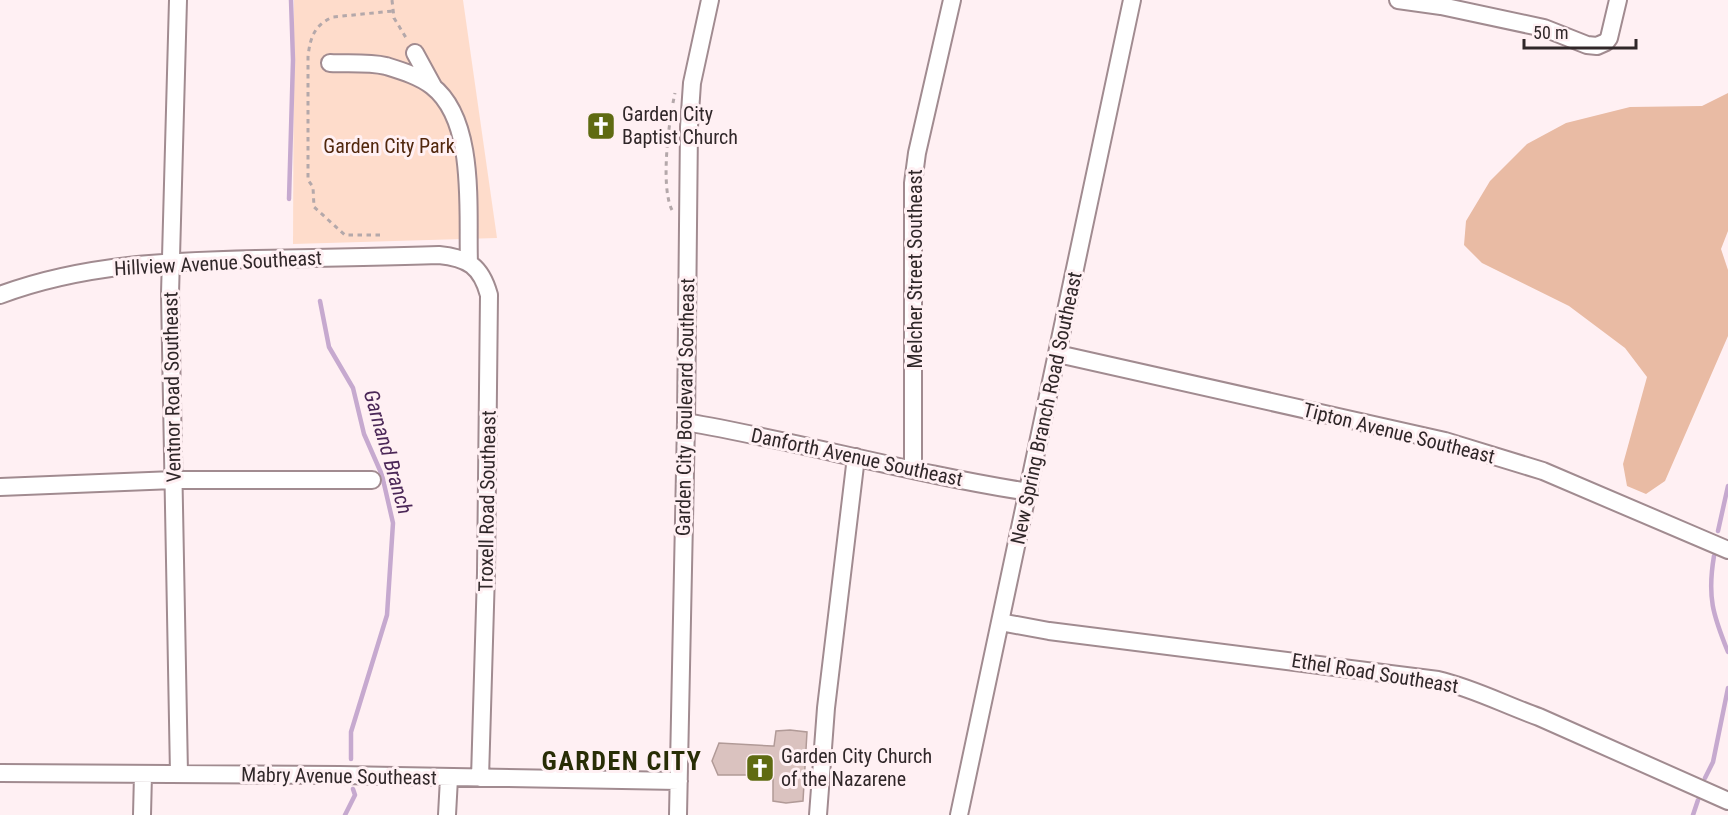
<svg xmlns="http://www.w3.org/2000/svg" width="1728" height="815" font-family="'Roboto Condensed',sans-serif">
	<rect width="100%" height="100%" fill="#fff0f3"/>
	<path fill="#fedccb" d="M294 0H463L497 238 293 244Z"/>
	<path fill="#e9bba4" d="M1728 93V231L1721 249 1728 270V336L1665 481 1646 494 1627 486 1623 464 1647 377 1625 348 1569 306 1482 263 1464 245 1466 221 1490 181 1527 144 1566 123 1630 107 1702 106Z"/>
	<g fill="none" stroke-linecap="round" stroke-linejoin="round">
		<path stroke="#c6a9cf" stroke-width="4.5" d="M289 199 293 60 291 0
			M320 301 329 347 353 388 364 434 382 475 393 523 387 615 351 732V759
			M1718 531 1728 486
			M1714 556C1707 597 1713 615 1728 652
			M1705 778 1713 762 1728 688
			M345 815 355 795 353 789
			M1693 815 1698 800"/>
	</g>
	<path fill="#dac2bf" stroke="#b19a97" stroke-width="1.5" d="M790 730 807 732 803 801 786 803 773 801V775H718L712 761 719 743 772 746H774L776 731Z"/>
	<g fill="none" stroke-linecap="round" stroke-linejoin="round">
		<g stroke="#a18b90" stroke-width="20">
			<path id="minor" d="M178 0 170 294 179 774
				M1398 0 1441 6 1544 28 1587 45 1597 46 1606 42 1609 38 1618 0
				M415 53 433 86
				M330 63C348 64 368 62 386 66 402 71 419 76 432 86 477 121 467 212 469 263
				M0 295C83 264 169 261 256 259 317 258 378 257 439 255 468 258 481 266 489 295L486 573 480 778
				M1058 354 1445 441 1543 471 1728 550
				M686 422C801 442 913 474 1029 492
				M913 470V183L917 153 952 0
				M0 487 174 480H372
				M1000 622 1049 631 1438 680C1473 688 1505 705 1539 717L1728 801
				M0 773 340 775 679 781
				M142 815 143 774
				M447 815 449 778
				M678 815 686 422 689 127 692 83 710 0
				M818 815 826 708 856 457
				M959 815 1132 0"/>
		</g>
		<path stroke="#b4a8aa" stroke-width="3" stroke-dasharray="4.5 4.5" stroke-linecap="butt" d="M392 0 394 18 408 41
			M672 210C660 186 669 120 675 93
			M380 235H345L314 207 313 187 308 180V57C310 38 314 25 333 17L393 11"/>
		<use href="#minor" stroke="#fff" stroke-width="16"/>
	</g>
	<defs>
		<g id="church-square" transform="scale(1.5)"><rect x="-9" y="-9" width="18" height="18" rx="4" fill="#5f6b12" stroke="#fff0f3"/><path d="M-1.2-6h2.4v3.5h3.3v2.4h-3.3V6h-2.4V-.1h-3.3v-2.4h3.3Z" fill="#fff"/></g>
	</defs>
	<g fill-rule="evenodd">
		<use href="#church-square" x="601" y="126"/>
		<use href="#church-square" x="760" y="768"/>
	</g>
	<g text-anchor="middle" stroke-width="6" stroke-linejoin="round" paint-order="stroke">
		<g font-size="20" fill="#302729" stroke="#fff0f3" text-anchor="start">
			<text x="622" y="121">Garden City<tspan x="622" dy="23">Baptist Church</tspan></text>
			<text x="781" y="763">Garden City Church<tspan x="781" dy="23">of the Nazarene</tspan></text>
		</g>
		<g font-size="20" fill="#51270d" stroke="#fff0f3">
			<text x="389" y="153">Garden City Park</text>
		</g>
		<g font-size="20" fill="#302729" stroke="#fff0f3">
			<text transform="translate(218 263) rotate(-3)" y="7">Hillview Avenue Southeast</text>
			<text transform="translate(915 269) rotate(-90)" y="7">Melcher Street Southeast</text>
			<text transform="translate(172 387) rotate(-91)" y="7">Ventnor Road Southeast</text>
			<text transform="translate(685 407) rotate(-89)" y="7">Garden City Boulevard Southeast</text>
			<text transform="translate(1046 408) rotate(-78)" y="7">New Spring Branch Road Southeast</text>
			<text transform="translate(1399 433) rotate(14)" y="7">Tipton Avenue Southeast</text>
			<text transform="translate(857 457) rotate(12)" y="7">Danforth Avenue Southeast</text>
			<text transform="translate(487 501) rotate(-89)" y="7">Troxell Road Southeast</text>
			<text transform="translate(1375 673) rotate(9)" y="7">Ethel Road Southeast</text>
			<text transform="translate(339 776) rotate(1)" y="7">Mabry Avenue Southeast</text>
		</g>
		<g font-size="21" font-style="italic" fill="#4b2757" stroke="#fff0f3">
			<text transform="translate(388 452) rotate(74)" y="7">Garnand Branch</text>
		</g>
		<g font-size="26" font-weight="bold" letter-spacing="1.5" fill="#282d05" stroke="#fff0f3">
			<text x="622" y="770">GARDEN CITY</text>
		</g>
	</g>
	<path d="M1524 39v9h112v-9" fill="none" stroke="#302729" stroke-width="3"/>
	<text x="1533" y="39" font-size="18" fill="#302729" stroke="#fff0f3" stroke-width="4.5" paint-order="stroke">50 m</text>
</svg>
